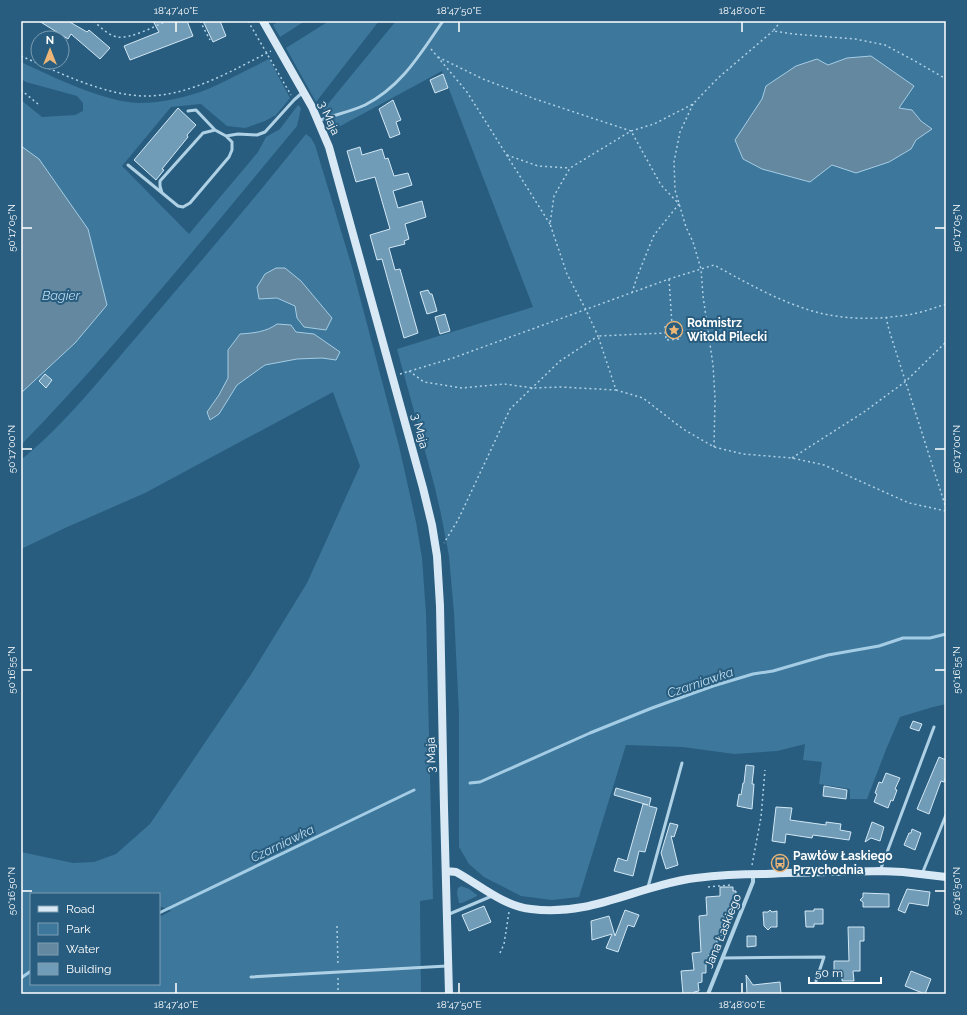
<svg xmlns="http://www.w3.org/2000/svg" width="967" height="1015" font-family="Raleway,sans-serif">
	<rect width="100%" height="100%" fill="#285d7f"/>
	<path fill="#3d779c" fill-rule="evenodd" d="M279 21H305L280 37 273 25Z
		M329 21H379L316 102 286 48Z
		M396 21H946V704L933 707 900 717 887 747 867 799H850V789L819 784 822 762 803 760 805 744 777 751 734 754 683 747 626 745 579 897 552 900 521 896 484 877 469 864 459 847V714L454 613 449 556 441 514 434 484 397 349 533 307 442 71 333 130 323 110Z
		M269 59 290 98 276 115 265 121 245 128 227 126 201 104 171 107 122 166 189 234 258 152 266 137 280 129 298 105 301 108 297 126C207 234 119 344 21 445V393L75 343 107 305 101 286 39 159 21 146V100L42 117 75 115 83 111V103L77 96 26 82 21 79V62C53 77 104 102 139 103 162 103 188 97 208 89 229 80 249 69 269 59Z
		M306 134 311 138 315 145 352 267 399 446 416 522 422 558 426 613 433 899 420 901 421 994H21V852L73 863 94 862 116 854 150 824 250 676 307 583 360 466 333 392 145 493 65 528 21 549V460C65 424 102 377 139 334 195 268 252 202 306 134ZM31 894H159V908L162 907 171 911 159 917V984H31Z
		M461 886 469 889 477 895V896L462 903H459L457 893 458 888Z"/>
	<path fill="#6488a0" stroke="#a4cde5" d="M871 56 914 86 899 108 912 110 921 121 932 129 916 140 911 149 889 162 856 173 832 165 810 182 762 169 743 159 735 140 762 99 766 86 796 66 817 59 828 65 847 58Z
		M21 146 39 159 88 229 107 305 75 343 21 393Z
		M276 268H285L301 281 332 318 326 330 304 327 297 318 295 306 277 298 259 299 257 287 265 274Z
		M277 324 291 325 296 332 314 334 340 352 336 360 322 358 297 359 265 365 237 385 219 414 210 420 207 412 219 395 228 378V350L240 334C254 333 266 332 277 324Z"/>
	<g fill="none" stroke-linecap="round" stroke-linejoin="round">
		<path stroke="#a4cde5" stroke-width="3" d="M470 783 480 782 590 733 652 708 713 686 753 674 773 671 828 655 879 646 903 638H930L946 634
			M159 913 414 790
			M21 978 31 971"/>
	</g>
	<path fill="#709cb7" stroke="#d2e7f4" d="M39 21H68L87 32 89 30 110 48 100 59 71 34 68 39Z
		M153 21H187L193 36 130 60 124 46 159 32Z
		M203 21H220L226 36 213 42Z
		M443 74 448 88 435 93 430 80Z
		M393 100 401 120 396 122 400 134 390 138 379 109Z
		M178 108 196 125 187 135 188 137 162 169 164 170 156 180 134 160Z
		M360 147 362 155 382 149 385 159 388 158 394 176 408 173 412 185 393 191 398 208 422 201 426 217 405 224 409 239 404 241 405 244 389 248 395 270 400 269 418 333 404 338 382 259 377 260 370 235 390 229 375 177 356 182 347 151Z
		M428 290 430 294H432L437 311 427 314 420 292Z
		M445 314 450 331 440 334 435 317Z
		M45 374 52 380 46 388 39 381Z
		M913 721 922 724 919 731 910 728Z
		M939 757 946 760V776L944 782 941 781 929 814 917 809Z
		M746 765 754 766 752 784H754L752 809 737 806 739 794 741 795 743 783H744Z
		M886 773 900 778 895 789 897 790 893 801 891 800 888 808 874 802 877 794 875 793 879 782 882 783Z
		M824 786 847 790 846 799 823 796Z
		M616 788 651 798 649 806 657 808 645 852 639 851 633 876 614 871 618 858 627 861 643 804 648 805 614 795Z
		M776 807 792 808 790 820 826 825V822L841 824 840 830 851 832 849 840 813 835 812 838 786 834 785 843 772 841Z
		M872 822 884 827 880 841 871 838 865 842Z
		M670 823 678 825 674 837 671 836 678 865 666 869 661 853Z
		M912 829 921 833 915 850 904 845 909 833H911Z
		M720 887H733V891H736V899L732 900V908L728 909 729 918H724L725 927H721V936H717V946H713L714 955H709L710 964H706V973H702V982L698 983 699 991 694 992 695 994H683L681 971 694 970 692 953 701 952 699 916 707 915 706 897 720 896Z
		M907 889 930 892 928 906 909 903 905 913 898 910Z
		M863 893 889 894V907H863V902L860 900 863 897Z
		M484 906 491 922 469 931 462 915Z
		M814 909H823V924H814V927H806L805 911H814Z
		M625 910 639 915 634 927 628 925 618 952 606 948 612 934 592 940 591 921 609 916 615 936Z
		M770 910 772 912 777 911V927H771L768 930 764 926 763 912H768Z
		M848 927H864V941H860V971H853L854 981H842V971H834V961H849Z
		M747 936H756V946L747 947Z
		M911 971 931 979 925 994 905 986Z
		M746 975 753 985 780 982 781 994H747Z"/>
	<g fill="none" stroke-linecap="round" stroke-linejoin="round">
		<path stroke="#afd1e5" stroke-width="1.5" stroke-dasharray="2 3" stroke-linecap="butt" d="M94 21C100 27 108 35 117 37 131 39 153 27 167 21
			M200 21 210 40
			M248 21 291 95
			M781 21 773 31 793 34 855 39 885 45 915 61 946 79
			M431 49 467 92 550 224
			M21 56C58 72 105 96 146 96 190 96 233 70 271 51
			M438 57 483 79 535 99 631 131 570 168 554 196 550 224 567 274 586 310 598 336 560 361 510 409 458 520 444 543
			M21 90 38 104
			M693 104 680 132 674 162 675 190 686 227 693 242 701 269 703 296 713 365 715 398 714 447
			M507 155 538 166 570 168
			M669 279 672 325
			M632 293 637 277 654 235 679 204 661 185 631 131 654 124 693 104 718 78 773 31
			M886 317 889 330 946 508
			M679 325 680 339 666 340 665 326Z
			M409 371 424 382 462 388 504 384 533 388 560 387 616 390 598 336 665 333
			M400 374 453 358 669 279 714 265C747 283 780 302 816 312 842 319 872 320 899 316 915 315 931 309 946 304
			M616 390 643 398 683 429 714 447 743 454 792 458 824 465 909 503 946 511
			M792 458 864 412 906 381 946 342
			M752 865 761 817 765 770
			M708 887 730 885
			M337 926 338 966
			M500 953 504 944 509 912
			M338 978V994"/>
		<path stroke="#afd1e5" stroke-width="3" d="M188 111 196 110 215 130
			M318 121C333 115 350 112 365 105 402 86 420 54 443 21
			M226 136 238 134 257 135 265 132 294 100 302 93
			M128 165 178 206 183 207 190 203 229 157 232 150V142L226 136 215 130 203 133 160 181V186L162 193
			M880 871 934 727
			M922 874 946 815
			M648 887 682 763
			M447 915 492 896
			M723 958 824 957 816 981
			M251 977 447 966"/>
		<path stroke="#afd1e5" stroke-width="4" d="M708 994 753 882V874"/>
		<path stroke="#d8e9f5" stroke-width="8" d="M263 21 312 107 329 147 423 488 432 525 437 556 440 606 444 808 449 994
			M446 871 456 872C480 885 503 906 531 909 592 917 638 885 696 878 719 875 742 874 765 874 803 872 842 872 880 871L903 872 946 877"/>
	</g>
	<path fill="none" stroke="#fff" stroke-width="1.5" d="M176 22V32M459 22V32M742 22V32M22 228H32M935 228H945M22 449H32M935 449H945M22 670H32M935 670H945M22 891H32M935 891H945M176 983V993M459 983V993M742 983V993"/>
	<defs>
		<g id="sight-ring" transform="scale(0.9)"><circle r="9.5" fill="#285d7f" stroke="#edb676" stroke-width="1.5"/><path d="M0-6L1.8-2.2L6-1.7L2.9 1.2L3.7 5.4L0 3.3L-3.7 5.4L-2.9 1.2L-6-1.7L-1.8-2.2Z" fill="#edb676"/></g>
		<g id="bus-ring" transform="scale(0.9)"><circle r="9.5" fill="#285d7f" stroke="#edb676" stroke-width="1.5"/><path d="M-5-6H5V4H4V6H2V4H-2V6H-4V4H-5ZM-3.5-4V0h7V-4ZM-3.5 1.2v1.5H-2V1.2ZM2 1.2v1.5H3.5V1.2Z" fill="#edb676"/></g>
	</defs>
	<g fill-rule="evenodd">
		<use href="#sight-ring" x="674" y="330"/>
		<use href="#bus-ring" x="780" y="863"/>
	</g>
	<g text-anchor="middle" stroke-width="4" stroke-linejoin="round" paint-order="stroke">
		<g font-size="12" fill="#fff" stroke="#285d7f">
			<text transform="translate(329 118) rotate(66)" y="4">3 Maja</text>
			<text transform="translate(420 431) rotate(75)" y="4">3 Maja</text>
			<text transform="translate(431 755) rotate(-91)" y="4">3 Maja</text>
			<text transform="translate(723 931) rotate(-68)" y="4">Jana Łaskiego</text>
		</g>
		<g font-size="12" font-weight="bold" fill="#fff" stroke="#285d7f" text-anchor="start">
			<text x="687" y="327">Rotmistrz<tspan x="687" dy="14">Witold Pilecki</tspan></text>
			<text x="793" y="860">Pawłów Łaskiego<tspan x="793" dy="14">Przychodnia</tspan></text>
		</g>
		<g font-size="13" font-style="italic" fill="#badaed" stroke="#285d7f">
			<text x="61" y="300">Bagier</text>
			<text transform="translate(700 682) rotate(-19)" y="5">Czarniawka</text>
			<text transform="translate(282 843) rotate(-26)" y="5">Czarniawka</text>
		</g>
	</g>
	<rect width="967" height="1015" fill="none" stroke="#285d7f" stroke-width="44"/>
	<rect x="30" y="893" width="130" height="92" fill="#285d7f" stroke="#7e9eb2"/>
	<rect x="38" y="906" width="20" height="6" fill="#d8e9f5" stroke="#7e9eb2"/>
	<text x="66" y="913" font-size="12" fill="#ffffff">Road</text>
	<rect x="38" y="923" width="20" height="12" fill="#3d779c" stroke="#7e9eb2"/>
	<text x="66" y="933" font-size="12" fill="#ffffff">Park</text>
	<rect x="38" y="943" width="20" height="12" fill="#6488a0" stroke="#7e9eb2"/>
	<text x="66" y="953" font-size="12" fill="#ffffff">Water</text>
	<rect x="38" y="963" width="20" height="12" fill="#709cb7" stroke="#7e9eb2"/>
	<text x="66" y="973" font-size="12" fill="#ffffff">Building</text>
	<g transform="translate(50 50)"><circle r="19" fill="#285d7f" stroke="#7e9eb2"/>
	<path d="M0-3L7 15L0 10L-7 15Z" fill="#edb676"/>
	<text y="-6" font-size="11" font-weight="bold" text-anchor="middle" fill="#ffffff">N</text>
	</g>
	<path d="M809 977v6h72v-6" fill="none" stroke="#ffffff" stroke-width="2"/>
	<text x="815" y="977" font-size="12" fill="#ffffff" stroke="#285d7f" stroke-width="3" paint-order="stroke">50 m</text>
	<rect x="22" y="22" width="923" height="971" fill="none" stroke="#fff" stroke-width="1.5"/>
	<g font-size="10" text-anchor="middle" fill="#fff">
		<text x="176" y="14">18°47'40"E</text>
		<text x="459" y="14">18°47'50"E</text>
		<text x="742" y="14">18°48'00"E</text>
		<text transform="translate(11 228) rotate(-90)" y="4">50°17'05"N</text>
		<text transform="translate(956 228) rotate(-90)" y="4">50°17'05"N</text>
		<text transform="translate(11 449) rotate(-90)" y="4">50°17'00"N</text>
		<text transform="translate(956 449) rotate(-90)" y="4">50°17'00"N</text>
		<text transform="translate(11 670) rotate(-90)" y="4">50°16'55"N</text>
		<text transform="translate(956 670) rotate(-90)" y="4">50°16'55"N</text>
		<text transform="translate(11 891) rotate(-90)" y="4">50°16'50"N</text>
		<text transform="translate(956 891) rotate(-90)" y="4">50°16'50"N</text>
		<text x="176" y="1008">18°47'40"E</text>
		<text x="459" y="1008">18°47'50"E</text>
		<text x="742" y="1008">18°48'00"E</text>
	</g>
</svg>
